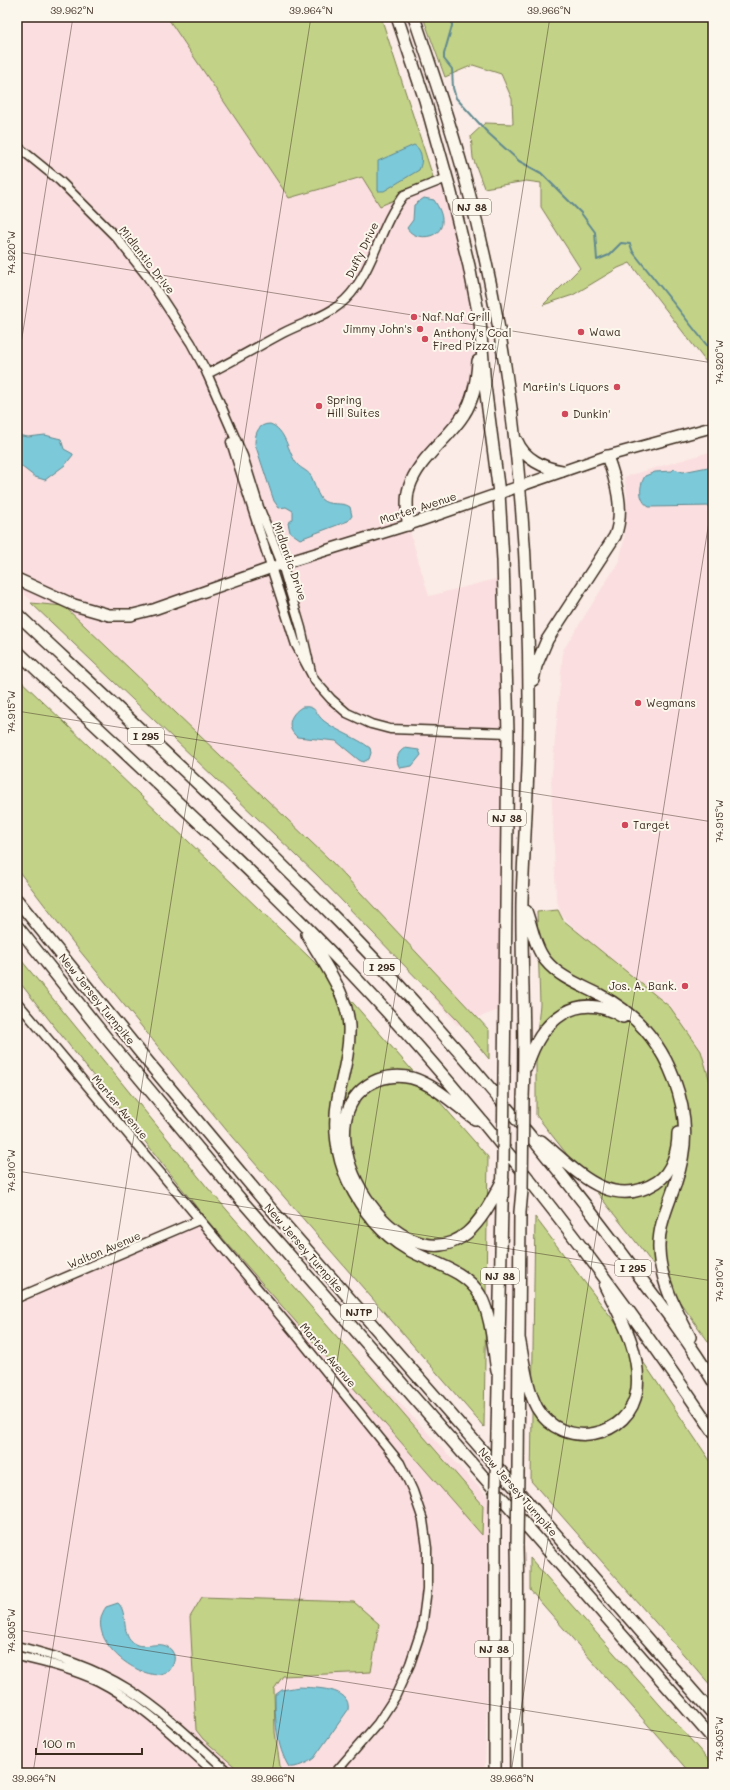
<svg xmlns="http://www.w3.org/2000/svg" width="730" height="1790" font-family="Mali,sans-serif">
	<rect width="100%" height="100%" fill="#fbece7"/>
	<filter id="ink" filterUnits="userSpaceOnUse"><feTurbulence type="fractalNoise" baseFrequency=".025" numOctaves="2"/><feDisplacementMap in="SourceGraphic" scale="8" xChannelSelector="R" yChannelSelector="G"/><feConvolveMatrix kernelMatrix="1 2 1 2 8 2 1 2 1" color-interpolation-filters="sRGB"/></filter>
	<g filter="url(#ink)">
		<path fill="#fbdfe0" d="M17 17H167L289 198 362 177 404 195 447 178 480 322 477 356 471 400 412 480 408 525 429 596 503 577 505 1008 457 1025 397 955 296 849 17 587Z
			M713 451V1092L701 1051 670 1007 587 940 561 915 556 898 551 782 563 650 619 561 624 540 627 496 624 477Z
			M222 1210 299 1296 492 1501 485 1773H17V1297L153 1242Z"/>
		<path fill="#c2d287" stroke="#7e7e52" d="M167 17H381L435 183 380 206 362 177 289 198Z
			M423 17H713V371L630 263 618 268 573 295 543 305 580 268 541 207V183L526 181 484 188 473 158 471 136 485 123 513 124 512 99 501 74 473 65 445 77Z
			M31 603 64 606 331 861 489 1030V1059L458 1021 317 875Z
			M17 677 333 980 488 1157 484 1427 232 1137 75 945 17 869Z
			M558 910 563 920 670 1007 701 1051 713 1092V1348L643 1251 536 1115V1045L540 1004 537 912Z
			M17 955 207 1187 483 1505 482 1535 206 1219 17 979Z
			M535 1217 627 1338 713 1465V1688L531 1481Z
			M530 1558 713 1765V1773H690L530 1590Z
			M202 1597 354 1602 379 1624 371 1672 283 1676 274 1689 275 1732 281 1773H242L203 1739 196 1730 190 1617Z"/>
		<path fill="#7bc9da" stroke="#61898f" d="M414 145C423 150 423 162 419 170L384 191H378V161Z
			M424 198 434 200C460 238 416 245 407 228L413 220 414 205Z
			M270 424C286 429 288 453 297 464 301 469 307 470 311 476 315 483 316 492 321 499 329 507 342 501 350 507L352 516 348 521 300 539 290 532 288 523 293 519V511L286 507 279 508 274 501 255 444C255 433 258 424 270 424Z
			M17 435 28 437 45 435 61 439 64 449 73 454V455L65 465 45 480 35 477 17 463Z
			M713 466V506L649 507C638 500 639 486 645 476L655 472 672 471 674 469 683 472Z
			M302 707C317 705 315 714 324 721 338 732 356 737 370 748L371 753 369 759 363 762 359 760 336 741 297 737C285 727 290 714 302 707Z
			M405 748 419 750 421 755 412 766 400 768C395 761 397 752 405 748Z
			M118 1603C129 1613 120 1637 135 1644 146 1650 163 1638 172 1651 177 1658 173 1666 169 1671 163 1673 157 1676 151 1674 125 1669 86 1635 106 1607Z
			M299 1687C314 1688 352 1687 348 1710L314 1758C308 1763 296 1768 289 1767 276 1746 275 1719 275 1695L282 1690Z"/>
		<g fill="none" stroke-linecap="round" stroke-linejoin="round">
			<path stroke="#61898f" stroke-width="2" d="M449 17 452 21V26L444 54V59L452 69 453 88 456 98 487 132 519 161 541 173 581 213 595 232 597 260 609 255 621 243 630 244 633 252 713 353"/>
			<g stroke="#3b2a1e" stroke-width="11">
				<path id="minor" d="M17 146 60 181 117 238 147 276 191 343 205 369 243 456 259 507 282 564 301 628 311 672
					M207 374C233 361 257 347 283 333 310 319 337 315 356 287 376 259 382 222 404 195L447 178
					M231 442 296 645 315 681 331 699 347 713 371 724 390 729 508 733
					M17 1002 299 1338 400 1463 413 1491 423 1520 427 1548V1589L422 1628 410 1664 395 1697 378 1723 335 1773
					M17 1298 199 1220
					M17 1646C56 1656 93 1667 128 1689 165 1712 197 1744 229 1773
					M17 1656C45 1662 73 1669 98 1681 142 1703 179 1741 215 1773"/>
			</g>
			<g stroke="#3b2a1e" stroke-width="13">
				<path id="major" d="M131 615 155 609 282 564 408 525 607 456 713 427"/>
			</g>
			<g stroke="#3b2a1e" stroke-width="14">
				<path id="highway" d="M397 17 425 100 450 189 469 266 480 322 485 386 499 493 503 560 508 733 504 1076
					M414 17C433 73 452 128 467 185 514 357 530 540 529 719 529 779 524 840 522 900 521 966 526 1032 523 1098
					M517 441C524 459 544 468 562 471
					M408 525C408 513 405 500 409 488 418 458 448 440 464 414 474 399 477 379 478 361
					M17 579 74 605 109 615H131
					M17 614C126 716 236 817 341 924 438 1024 529 1130 613 1241 647 1287 683 1332 713 1381
					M17 651C129 758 244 861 351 973 485 1115 604 1270 713 1431
					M533 680 536 666 547 640 615 536C625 510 616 481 607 456
					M17 900 148 1062 265 1202 713 1714
					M526 911C532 927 535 948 546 961 560 978 581 985 600 995 635 1013 660 1042 674 1079 688 1117 688 1147 675 1185 668 1206 658 1226 659 1249 660 1281 676 1310 690 1337
					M17 926 108 1040 242 1201 713 1739
					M307 934C323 963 347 992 349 1026 350 1051 343 1074 338 1098 333 1125 336 1155 348 1181 361 1208 381 1234 407 1249 431 1263 465 1269 480 1295 492 1317 493 1347 497 1371
					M527 1066C541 1020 577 989 623 1017
					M475 1119C455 1105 435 1085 412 1078 397 1074 380 1077 368 1085 298 1132 400 1290 467 1233 483 1219 493 1198 503 1180
					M541 1141C575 1169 610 1212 657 1182 672 1172 678 1151 678 1133
					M519 1338C524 1361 526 1387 537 1408 562 1451 631 1439 637 1389 641 1351 621 1318 605 1286
					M497 1433 503 1161
					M518 1471 520 1212 522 1190
					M495 1773V1526
					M516 1773C515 1697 519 1621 517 1545"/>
			</g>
			<use href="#minor" stroke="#fbf7ec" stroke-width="8"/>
			<use href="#major" stroke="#fbf7ec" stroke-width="10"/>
			<use href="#highway" stroke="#fbf7ec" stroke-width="11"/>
			<g stroke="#3b2a1e" stroke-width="14" stroke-linecap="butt">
				<path id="highway-bridge" d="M503 1161 504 1076
					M522 1190 523 1098
					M495 1526 497 1433
					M517 1545 518 1471"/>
			</g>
			<use href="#highway-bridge" stroke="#fbf7ec" stroke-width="11"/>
		</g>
	</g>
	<path fill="none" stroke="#3b2a1e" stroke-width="1" stroke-opacity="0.45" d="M17 252 713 363M17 369 73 17M17 711 713 822M17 1171 713 1281M17 1630 713 1740M33 1773 311 17M272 1773 550 17M511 1773 713 496"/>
	<g fill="#d1495b" stroke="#fbf7ec" stroke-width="1.5">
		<circle cx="414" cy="317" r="4"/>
		<circle cx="420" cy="329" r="4"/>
		<circle cx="581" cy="332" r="4"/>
		<circle cx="425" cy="339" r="4"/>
		<circle cx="617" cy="387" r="4"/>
		<circle cx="319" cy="406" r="4"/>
		<circle cx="565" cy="414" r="4"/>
		<circle cx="638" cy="703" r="4"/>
		<circle cx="625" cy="825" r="4"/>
		<circle cx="685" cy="986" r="4"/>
	</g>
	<g text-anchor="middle" stroke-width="4" stroke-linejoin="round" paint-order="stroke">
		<g fill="#fbf7ec" stroke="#75685c" stroke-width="1">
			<rect x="453" y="199" width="38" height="16" rx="3"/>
			<rect x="128" y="728" width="36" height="16" rx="3"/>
			<rect x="488" y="810" width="38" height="16" rx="3"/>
			<rect x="364" y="959" width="36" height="16" rx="3"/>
			<rect x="615" y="1260" width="36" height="16" rx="3"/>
			<rect x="481" y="1268" width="38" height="16" rx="3"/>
			<rect x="341" y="1304" width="36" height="16" rx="3"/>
			<rect x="475" y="1641" width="38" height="16" rx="3"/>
		</g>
		<g font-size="10" font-weight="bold" fill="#3b2a1e">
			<text x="472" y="211">NJ 38</text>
			<text x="146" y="740">I 295</text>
			<text x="507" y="822">NJ 38</text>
			<text x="382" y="971">I 295</text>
			<text x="633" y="1272">I 295</text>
			<text x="500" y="1280">NJ 38</text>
			<text x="359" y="1316">NJTP</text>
			<text x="494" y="1653">NJ 38</text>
		</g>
		<g font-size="11" fill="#3b2a1e" stroke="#fbf7ec">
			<text transform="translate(362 250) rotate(-64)" y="4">Duffy Drive</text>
			<text transform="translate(147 260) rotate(52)" y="4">Midlantic Drive</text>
			<text transform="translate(418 508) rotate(-18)" y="4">Marter Avenue</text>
			<text transform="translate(290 561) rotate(71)" y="4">Midlantic Drive</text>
			<text transform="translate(97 999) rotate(51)" y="4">New Jersey Turnpike</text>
			<text transform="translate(120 1107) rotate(50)" y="4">Marter Avenue</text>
			<text transform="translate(304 1248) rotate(49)" y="4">New Jersey Turnpike</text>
			<text transform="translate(104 1250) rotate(-23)" y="4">Walton Avenue</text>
			<text transform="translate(328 1355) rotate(50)" y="4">Marter Avenue</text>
			<text transform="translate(518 1492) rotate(49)" y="4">New Jersey Turnpike</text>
		</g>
		<g font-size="11" fill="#3b2a1e" stroke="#fbf7ec" text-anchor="start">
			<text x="422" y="321">Naf Naf Grill</text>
			<text x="412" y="333" text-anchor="end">Jimmy John's</text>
			<text x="589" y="336">Wawa</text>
			<text x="433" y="337">Anthony's Coal<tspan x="433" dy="13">Fired Pizza</tspan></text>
			<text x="609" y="391" text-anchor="end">Martin's Liquors</text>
			<text x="327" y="404">Spring<tspan x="327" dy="13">Hill Suites</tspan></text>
			<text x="573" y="418">Dunkin'</text>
			<text x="646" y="707">Wegmans</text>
			<text x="633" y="829">Target</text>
			<text x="677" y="990" text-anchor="end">Jos. A. Bank.</text>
		</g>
	</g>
	<rect width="730" height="1790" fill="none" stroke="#fbf7ec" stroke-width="44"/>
	<path d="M36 1748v6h106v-6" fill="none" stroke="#3b2a1e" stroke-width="2"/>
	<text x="42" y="1748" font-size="12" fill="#3b2a1e" stroke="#fbf7ec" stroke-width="3" paint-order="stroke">100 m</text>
	<rect x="22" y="22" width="686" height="1746" fill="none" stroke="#3b2a1e" stroke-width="1.5"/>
	<g font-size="10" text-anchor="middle" fill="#3b2a1e">
		<text x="72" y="14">39.962°N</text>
		<text x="311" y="14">39.964°N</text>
		<text x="549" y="14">39.966°N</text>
		<text transform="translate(11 253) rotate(-90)" y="4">74.920°W</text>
		<text transform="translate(719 362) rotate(-90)" y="4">74.920°W</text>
		<text transform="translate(11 712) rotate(-90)" y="4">74.915°W</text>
		<text transform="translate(719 821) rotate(-90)" y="4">74.915°W</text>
		<text transform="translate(11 1171) rotate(-90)" y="4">74.910°W</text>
		<text transform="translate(719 1280) rotate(-90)" y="4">74.910°W</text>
		<text transform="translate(11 1631) rotate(-90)" y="4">74.905°W</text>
		<text transform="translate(719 1739) rotate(-90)" y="4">74.905°W</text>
		<text x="34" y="1782">39.964°N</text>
		<text x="273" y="1782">39.966°N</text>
		<text x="512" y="1782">39.968°N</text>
	</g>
</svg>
